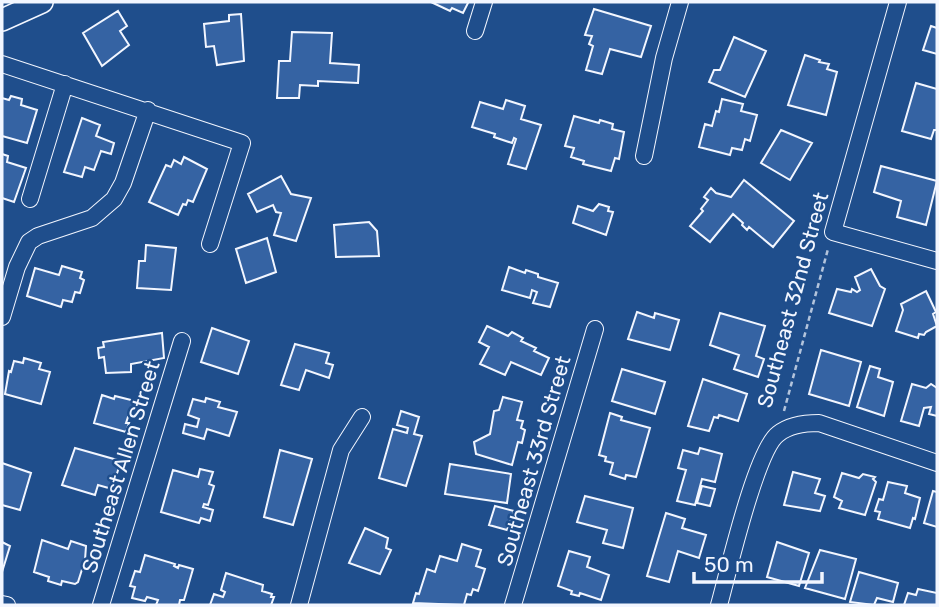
<svg xmlns="http://www.w3.org/2000/svg" width="939" height="607" font-family="Rubik,sans-serif">
	<rect width="100%" height="100%" fill="#1f4e8c"/>
	<path fill="#3563a3" stroke="#f2f6ff" stroke-width="2" d="M431 2H467L468 3 463 13 452 8 450 11Z
		M594 9 651 26 641 57 610 49 602 74 586 70 593 46 589 44 592 36 585 35Z
		M118 11 127 26 120 31 129 45 102 66 83 33Z
		M241 14 244 61 217 65 214 46 206 47 204 24 229 21V15Z
		M931 26 937 28V54L923 50Z
		M292 32 332 33 330 63 359 65 358 83 318 81V86L300 85 299 98H277L279 61H290Z
		M734 37 766 51 745 97 709 82 714 70H720Z
		M805 55 820 60 819 62 829 64 827 69 837 72 826 115 788 105Z
		M916 83 937 89V130H934L931 139 902 131Z
		M11 96 22 99 21 105 37 110 27 143 2 136V98L9 100Z
		M722 99 743 104 741 111 757 115 750 141 745 139 742 150 732 148 730 155 699 147 705 124 712 126 716 111 719 112Z
		M506 100 525 106 521 119 541 125 526 169 508 164 516 139 514 138 512 143 494 137 495 134 472 127 480 102 503 109Z
		M574 116 599 123 600 120 613 124 612 129 624 132 619 159 615 158 611 171 583 164 584 161 571 157 574 148 565 146Z
		M82 118 100 125 96 136 114 143 111 154 101 151 94 170 85 167 82 177 64 172Z
		M781 130 812 143 790 180 761 163Z
		M2 154 8 156 7 162 26 168 14 202 2 198Z
		M184 157 207 169 193 202 188 200 186 205 183 204 178 215 149 202 166 165 171 167 174 160 181 164Z
		M881 166 937 181 926 225 897 217 901 201 874 192Z
		M281 176 291 194 311 198 296 241 274 235 281 213 276 212 273 205 257 212 248 194Z
		M744 180 794 221 773 247 749 227 747 230 742 225 743 223 733 214 710 242 690 226 703 211 701 209 708 200 704 197 711 188 716 193 731 197Z
		M599 204 609 207 608 211 613 212 606 235 573 223 578 206 593 211Z
		M369 222 377 231 379 256 336 257 334 225Z
		M267 238 276 272 246 283 236 249Z
		M146 245 176 248 171 290 137 288 139 261H145Z
		M62 266 82 272 80 278 84 280 80 293 75 292 72 302 63 300 61 307 27 296 35 268 59 275Z
		M509 267 525 273 526 270 538 274V277L558 283 550 307 533 303 537 292 532 290 530 298 502 290Z
		M871 269 880 286 885 289 872 326 829 313 837 289 851 292 852 289 857 292 860 290 855 277Z
		M926 291 936 312 933 314 937 326 926 332 924 335 919 334 918 338 896 331 903 310 901 304Z
		M637 312 654 318 655 313 679 320 670 350 628 339Z
		M720 313 765 326 756 356 764 359 758 377 734 369 739 355 710 345Z
		M487 326 508 336 512 332 523 338 521 341 536 348 534 351 549 358 541 375 511 362 505 375 480 364 489 347 479 342Z
		M212 328 249 341 238 374 201 362Z
		M162 333 164 358 131 364V372L106 373 104 357 99 358 98 348 104 347 103 342Z
		M295 344 329 353 326 363 333 365 329 378 306 370 299 390 281 385Z
		M821 350 861 362 849 406 809 394Z
		M24 358 41 363 39 369 50 372 41 404 5 394 9 371 11 372 14 361 23 363Z
		M870 366 880 369 878 377 893 382 884 416 857 407Z
		M622 369 665 382 655 414 612 401Z
		M703 379 747 394 738 421 719 415 718 418 714 417 709 431 688 426Z
		M912 384 926 388 931 384 937 388V416L929 414 931 407 924 408 919 426 901 421Z
		M102 395 114 399 115 396 135 401 131 417H128L126 423H129L126 432 94 423Z
		M503 397 522 402 517 420 523 421 521 428 525 430 522 443 518 442 512 465 476 454 474 442 490 434 494 411 499 410Z
		M206 398 220 402 218 407 237 412 229 436 207 429 204 439 183 433 185 424 197 427 199 419 188 415 193 399 205 402Z
		M401 411 419 417 414 434 422 436 406 486 379 478 393 429 407 433 408 428 397 425Z
		M610 413 622 417 621 420 650 428 636 477 626 475 625 479 610 474 613 463 605 461 606 457 599 455Z
		M75 448 121 461 112 489 98 485 95 495 62 485Z
		M700 448 722 454 715 482 702 479 695 505 677 501 686 470 678 468 683 450 698 454Z
		M280 450 312 459 293 525 264 517Z
		M2 463 31 473 20 510 2 505Z
		M450 464 511 474 507 503 445 494Z
		M200 469 213 472 209 484 214 486 208 505 204 504 203 507 213 510 210 521 201 518 199 523 161 512 173 470 198 477Z
		M793 472 820 479 815 493 825 496 820 511 784 505Z
		M842 473 859 478 863 474 875 477 873 479 876 482 865 515 839 508 842 501 834 497Z
		M888 482 907 486 905 493 920 498 915 519 913 518 910 528 878 519 880 512 875 511 879 499 883 500Z
		M702 486 715 489 710 506 697 503Z
		M933 491 937 492V527L924 523Z
		M585 496 633 508 623 548 603 543 607 530 577 522Z
		M495 506 514 511 507 530 489 525Z
		M666 513 685 519 682 528 706 535 699 558 678 551 669 582 647 576Z
		M365 528 388 538 386 548 391 550 380 574 349 563Z
		M42 540 68 549 71 541 86 546 85 560 78 582 75 584 62 581 61 585 48 581 49 577 34 572Z
		M2 542 10 546 2 572Z
		M777 542 809 553 799 586 767 577Z
		M462 544 481 550 476 566 485 569 478 591 473 589 471 595 467 594 464 605 413 603 416 593 419 594 427 569 435 572 440 556 457 561Z
		M820 550 856 559 845 599 805 588Z
		M569 551 590 557 587 567 609 575 601 600 580 593 579 596 571 594 572 591 558 586Z
		M145 555 175 564 174 566 178 568 179 565 193 569 184 600H180L179 605H156L158 600 147 597 145 601 132 598 135 587 130 586 135 571 140 572Z
		M859 572 898 583 893 602 877 598 874 605 850 602Z
		M226 573 263 585 262 591 272 594 271 597H274L271 605H210L214 594 223 597 225 592 221 590Z
		M918 589 937 593V605H904L908 593 916 595Z"/>
	<g fill="none" stroke-linecap="round" stroke-linejoin="round">
		<g stroke="#f2f6ff" stroke-width="18">
			<path id="street" d="M898 2 833 232 937 261
				M475 31 484 2
				M2 64 242 143 210 244
				M644 156 664 58 680 2
				M30 199 65 84
				M2 317 17 267 29 242 38 236 92 218 114 199 123 183 148 110
				M2 604 7 605
				M101 605 182 341
				M299 605 341 450 362 417
				M513 605 595 329
				M719 605C728 573 756 450 778 434 789 425 806 423 819 423L937 463"/>
		</g>
		<g stroke="#f2f6ff" stroke-width="24">
			<path id="secondary" d="M2 20 42 2"/>
		</g>
		<path stroke="#b3c4dc" stroke-width="2.5" stroke-dasharray="5 3.5" stroke-linecap="butt" d="M784 411 828 249"/>
		<use href="#street" stroke="#1f4e8c" stroke-width="16"/>
		<use href="#secondary" stroke="#1f4e8c" stroke-width="21"/>
	</g>
	<g text-anchor="middle" stroke-width="5" stroke-linejoin="round" paint-order="stroke">
		<g font-size="21" fill="#f2f6ff" stroke="#1f4e8c">
			<text transform="translate(793 300) rotate(-75)" y="7">Southeast 32nd Street</text>
			<text transform="translate(534 461) rotate(-74)" y="7">Southeast 33rd Street</text>
			<text transform="translate(121 467) rotate(-73)" y="7">Southeast Allen Street</text>
		</g>
	</g>
	<rect width="939" height="607" fill="none" stroke="#f2f6ff" stroke-width="7"/>
	<path d="M694 572v10h128v-10" fill="none" stroke="#f2f6ff" stroke-width="3.5"/>
	<text x="704" y="572" font-size="21" fill="#f2f6ff" stroke="#1f4e8c" stroke-width="5" paint-order="stroke">50 m</text>
</svg>
